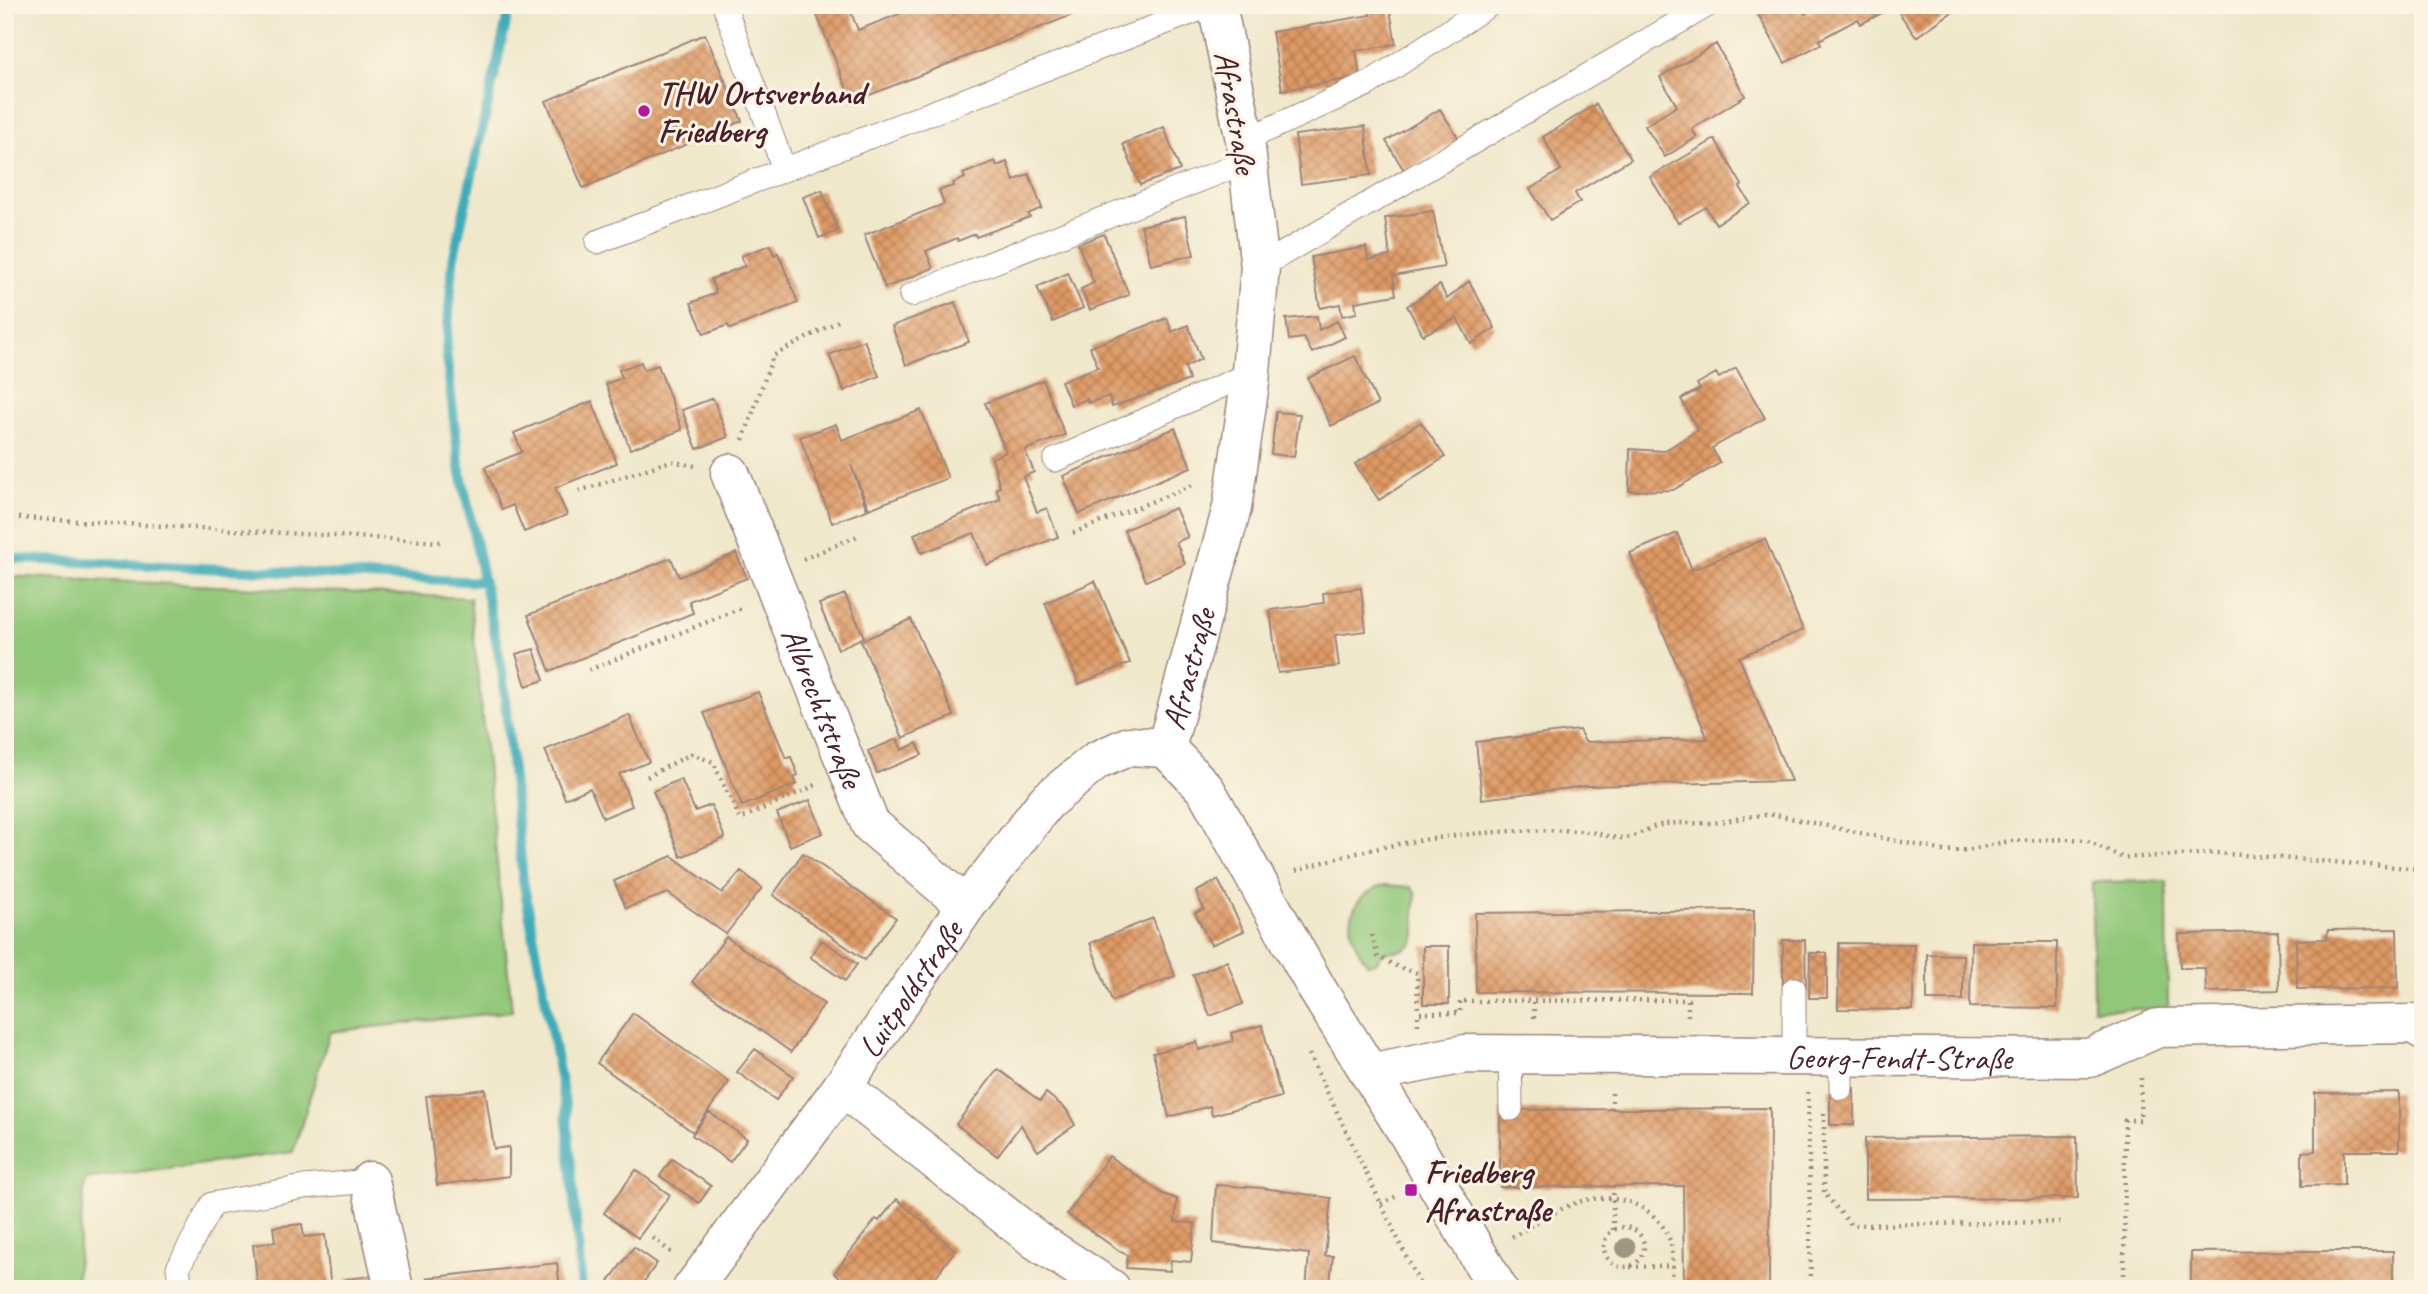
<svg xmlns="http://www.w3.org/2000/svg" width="2428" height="1294" font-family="Caveat,sans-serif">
	<defs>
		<pattern id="building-cross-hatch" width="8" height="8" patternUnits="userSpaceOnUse" patternTransform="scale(1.75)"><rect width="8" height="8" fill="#de9a64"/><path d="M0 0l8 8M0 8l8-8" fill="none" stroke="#b67d53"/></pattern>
	</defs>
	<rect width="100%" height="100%" fill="#fcf5e5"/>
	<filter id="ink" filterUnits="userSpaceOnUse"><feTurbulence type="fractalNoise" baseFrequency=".0143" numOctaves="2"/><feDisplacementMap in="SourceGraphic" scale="14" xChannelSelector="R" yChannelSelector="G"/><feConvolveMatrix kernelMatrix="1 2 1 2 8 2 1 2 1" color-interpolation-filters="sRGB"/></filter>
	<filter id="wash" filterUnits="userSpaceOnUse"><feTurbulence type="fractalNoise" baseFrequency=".00686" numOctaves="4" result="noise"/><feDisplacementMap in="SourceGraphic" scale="28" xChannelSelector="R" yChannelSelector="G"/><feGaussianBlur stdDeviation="1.57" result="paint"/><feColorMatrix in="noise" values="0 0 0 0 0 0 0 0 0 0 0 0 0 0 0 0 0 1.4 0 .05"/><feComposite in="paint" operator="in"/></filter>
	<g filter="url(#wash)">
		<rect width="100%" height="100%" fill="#f0e8cb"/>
		<path fill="#91c779" stroke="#6e7352" stroke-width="2" d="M5 576 470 598 512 1011 330 1032 293 1152 85 1180 75 1289H5Z
			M2167 881 2168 1009H2093L2092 882Z
			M1385 885 1411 887 1416 893C1416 899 1415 904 1414 910 1414 925 1423 941 1404 949 1397 952 1389 951 1382 953L1377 962 1368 964C1343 933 1344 898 1385 885Z"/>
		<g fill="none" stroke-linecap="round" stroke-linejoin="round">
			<path stroke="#3dacb9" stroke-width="10" d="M510 5 453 260 446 352 459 463 502 670 523 880 566 1109 582 1289
				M5 558 483 582"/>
		</g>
		<g id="blocks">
			<path fill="url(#building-cross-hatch)" d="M813 5H848L858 30 922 5H1097L852 102Z
				M1369 5H1389L1396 44 1356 51 1360 77 1282 90 1272 32 1370 15Z
				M1764 5H1800L1805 14 1824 5H1897L1861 24 1858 19 1819 40 1821 44 1785 63 1756 10Z
				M1906 5H1951L1955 10 1916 37 1898 11Z
				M705 34 742 121 583 188 546 101Z
				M1716 44 1745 96 1692 129 1697 137 1665 157 1645 126 1677 106 1660 77Z
				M1596 104 1631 159 1575 193 1580 202 1550 220 1530 189 1561 170 1543 137Z
				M1440 109 1459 139 1405 172 1386 141Z
				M1365 126 1371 175 1301 184 1295 135Z
				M1164 127 1180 170 1140 185 1123 144Z
				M1715 139 1742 185 1740 187 1750 203 1716 224 1706 207 1678 223 1650 177Z
				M995 161 997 166 1007 162 1014 181 1029 174 1042 208 1028 214 1030 217 976 237 975 234 958 241 957 238 926 251 933 268 885 288 864 235 944 204 939 190 954 186 953 183 965 178 963 174Z
				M822 190 838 231 819 238 803 197Z
				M1433 211 1444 267 1393 276 1396 295 1355 302 1357 313 1342 316 1340 304 1320 308 1311 257 1366 247 1368 260 1390 256 1385 218Z
				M1185 216 1194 255 1151 265 1141 226Z
				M1104 234 1129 295 1090 310 1081 289 1094 283 1078 244Z
				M770 245 774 255 778 253 798 303 730 329 728 325 704 334 691 303 716 293 711 279 745 266 741 256Z
				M1068 273 1083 308 1053 322 1037 287Z
				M1469 281 1495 328 1471 344 1457 318 1423 335 1407 306 1440 285 1447 299Z
				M955 302 969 342 906 365 892 326Z
				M1317 316 1319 330 1337 321 1345 337 1312 353 1304 338 1289 340 1286 319Z
				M1167 318 1172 332 1188 325 1201 359 1185 367 1189 380 1112 407 1109 396 1088 403 1087 399 1071 405 1061 381 1098 367 1090 347Z
				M864 340 879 376 844 391 829 355Z
				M1355 356 1378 404 1331 426 1308 378Z
				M641 362 644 370 658 365 682 430 630 449 606 384 622 378 619 370Z
				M1736 368 1765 418 1712 448 1720 463 1673 490 1629 491 1630 449 1664 451 1698 430 1681 399 1700 389 1697 384 1716 373 1719 378Z
				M1043 380 1065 435 1025 450 1034 472 1023 477 1037 512 1047 508 1058 537 987 565 974 533 922 553 914 534 1000 499 996 488 1000 487 992 458 1006 452 985 403Z
				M713 398 728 437 697 449 682 410Z
				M592 401 617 463 555 488 567 515 524 532 513 505 502 510 485 467 522 452 514 433Z
				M921 410 948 478 869 509 851 465 867 510 832 523 800 437 836 424 842 440Z
				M1276 412 1300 414 1294 457 1271 454Z
				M1421 422 1445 457 1379 500 1355 464Z
				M1175 428 1191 467 1079 514 1063 476Z
				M1175 508 1188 537 1176 542 1185 564 1146 581 1124 530Z
				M1677 533 1692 570 1765 539 1803 630 1739 657 1791 781 1586 786 1482 799 1476 742 1579 730 1585 742 1708 739 1630 553Z
				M736 553 747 578 689 601 693 613 550 671 528 615 671 558 679 577Z
				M1095 581 1130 663 1079 684 1045 603Z
				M1361 588 1366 631 1335 635 1339 666 1278 673 1270 610 1324 603 1323 593Z
				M845 594 864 637 838 649 819 604Z
				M911 619 954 716 903 738 861 641Z
				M534 649 544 680 526 686 516 654Z
				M758 692 786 758 791 757 798 775 794 778 797 784 742 806 704 713Z
				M629 715 649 762 619 774 632 806 603 818 590 788 565 799 545 750Z
				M897 739 902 750 917 743 922 755 877 773 868 751Z
				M681 779 695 811 711 805 725 838 681 857 653 791Z
				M810 800 823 833 790 846 777 813Z
				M803 853 896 918 865 960 773 895Z
				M672 856 722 893 741 871 762 888 726 934 668 893 626 908 614 881Z
				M1218 880 1244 931 1211 945 1195 913 1204 909 1196 892Z
				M1754 910 1753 993 1476 992 1475 913Z
				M1153 918 1175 976 1112 1001 1090 943Z
				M2397 929 2398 988 2297 989 2296 940 2327 939 2328 930Z
				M2278 932 2279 990 2206 992 2205 968H2180L2179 934Z
				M726 937 824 1004 791 1052 692 982Z
				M822 940 857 964 845 981 810 957Z
				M1783 940H1805L1806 989H1783Z
				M1971 942H2057V1008L1970 1007Z
				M1839 943 1914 944 1913 1010 1838 1009Z
				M1423 946H1449V1004H1423Z
				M1810 953H1827V998H1809Z
				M1927 954 1963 955V1000H1927Z
				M1227 961 1243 1004 1210 1016 1193 975Z
				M633 1013 729 1082 693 1132 597 1063Z
				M1262 1025 1281 1097 1212 1115 1210 1106 1169 1117 1153 1053 1197 1042 1199 1050 1233 1041 1231 1033Z
				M755 1049 793 1076 776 1100 737 1072Z
				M998 1069 1040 1101 1046 1093 1066 1109 1075 1125 1038 1151 1021 1125 997 1156 956 1124Z
				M1830 1088H1854V1125H1830Z
				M485 1089 494 1149 509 1147V1176L437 1185 426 1096Z
				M2399 1092V1151H2344V1185L2302 1186V1152L2315 1151V1093Z
				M1770 1108 1769 1289H1684L1683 1186 1500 1187V1110Z
				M709 1112 747 1139 730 1162 692 1135Z
				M2077 1136 2078 1198 1865 1199V1138Z
				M1109 1156 1163 1194 1177 1199 1175 1222 1195 1223 1191 1262 1171 1260 1170 1271 1126 1268 1128 1255 1121 1252 1067 1214Z
				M672 1159 711 1186 699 1203 660 1176Z
				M636 1170 670 1195 638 1238 604 1213Z
				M1216 1185 1263 1188 1331 1198 1325 1256H1333L1330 1282 1348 1283 1347 1289H1306L1309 1254 1213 1243Z
				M897 1199 955 1250 927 1289H854L834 1273 876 1219 879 1221Z
				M302 1224 304 1237 325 1235 331 1289H258L253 1245 275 1242 273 1227Z
				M634 1247 657 1263 639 1289H620L609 1281Z
				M2325 1251H2393V1289H2191V1252Z
				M557 1263 560 1289H428L427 1278Z
				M379 1275 381 1289H347L346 1279Z"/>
		</g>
	</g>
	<g filter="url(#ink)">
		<use href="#blocks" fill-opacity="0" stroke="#9d847b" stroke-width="2"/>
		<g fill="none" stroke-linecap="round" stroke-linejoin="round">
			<g stroke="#9d847b" stroke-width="25">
				<path id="lane" d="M724 5 784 169
					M1245 140 1368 84 1489 5
					M597 242 1211 5
					M1260 267 1708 5
					M911 295 1248 161
					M1055 460 1251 373
					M1510 1054 1511 1109
					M1794 1056V989
					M1841 1088V1056
					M181 1289 178 1268 212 1204 304 1187 370 1181"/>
			</g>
			<g stroke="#9d847b" stroke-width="41">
				<g id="street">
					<path id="s1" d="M730 473 870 824 966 906"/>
					<path id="s2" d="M1369 1073 1465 1054 2090 1058 2158 1028 2413 1024 2423 1030"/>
					<path d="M842 1087 1036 1240 1111 1289"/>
					<path d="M370 1181 394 1289"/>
				</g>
			</g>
			<g stroke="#9d847b" stroke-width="41">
				<g id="secondary">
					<path id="s3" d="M1166 748 1232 508 1250 383 1260 267 1245 140 1217 5"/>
					<path d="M1166 748 1206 790 1317 989 1408 1134 1498 1289"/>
					<path id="s4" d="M692 1289 842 1087 966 906 1046 802 1096 761 1129 746 1166 748"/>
				</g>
			</g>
			<path stroke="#9d847b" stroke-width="4.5" stroke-dasharray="2 5" stroke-linecap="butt" d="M743 440 773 356 842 319
				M579 491 671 461 695 466
				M5 517 442 542
				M1073 533 1196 484
				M803 559 860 535
				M589 670 744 607
				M647 777 691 754 713 762 740 819 816 785
				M1296 871C1381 841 1488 827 1579 831 1593 831 1606 837 1620 838 1635 839 1646 828 1660 825 1679 821 1700 825 1719 822 1741 819 1753 814 1776 815L1944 851 1967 850 2010 841 2071 839 2086 840 2123 858 2216 853 2423 869
				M1372 935 1378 957 1398 967 1417 973 1418 1013
				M1534 1018V1001
				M1418 1025V1013H1460V1001L1688 1000V1019
				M1309 1054 1422 1289
				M1808 1092 1811 1289
				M1612 1093V1110
				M1824 1113V1193L1851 1225 2065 1222
				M1613 1186V1230
				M1381 1204 1399 1195
				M1604 1247a20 20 0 1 1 40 0a20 20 0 1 1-40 0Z
				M1512 1237C1533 1225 1556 1209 1579 1202 1614 1190 1662 1206 1671 1245 1674 1259 1672 1275 1672 1289
				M653 1238 672 1253
				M1630 1267 1672 1266
				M2124 1289 2125 1120H2140L2141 1077"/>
			<use href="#lane" stroke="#fff" stroke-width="23"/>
			<use href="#street" stroke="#fff" stroke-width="38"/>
			<use href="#secondary" stroke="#fff" stroke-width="38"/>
		</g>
		<circle fill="#a09580" cx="1626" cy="1248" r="10"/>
	</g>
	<g fill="#b5179e" stroke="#fcf5e5" stroke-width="2.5">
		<circle cx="644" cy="111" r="7"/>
		<rect x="1404" y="1183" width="14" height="14" rx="3.5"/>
	</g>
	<g text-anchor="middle" stroke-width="6" stroke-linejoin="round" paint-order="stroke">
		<g font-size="33" font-weight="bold" fill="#4a1f2b" stroke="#fcf5e5" text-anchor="start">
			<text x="658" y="104">THW Ortsverband<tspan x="658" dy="38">Friedberg</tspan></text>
			<text x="1425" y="1183">Friedberg<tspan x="1425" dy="38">Afrastraße</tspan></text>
		</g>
		<g font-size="33" fill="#4a1f2b" stroke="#fcf5e5">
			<text transform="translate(1237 112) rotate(80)" y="12">Afrastraße</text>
			<text dy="12" stroke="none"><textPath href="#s3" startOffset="82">Afrastraße</textPath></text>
			<text dy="12" stroke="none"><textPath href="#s1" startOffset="252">Albrechtstraße</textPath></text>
			<text dy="12" stroke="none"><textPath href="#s4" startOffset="371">Luitpoldstraße</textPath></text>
			<text dy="12" stroke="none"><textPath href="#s2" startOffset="532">Georg-Fendt-Straße</textPath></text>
		</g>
	</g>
	<rect width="2428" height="1294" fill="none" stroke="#fcf5e5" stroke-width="28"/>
</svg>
